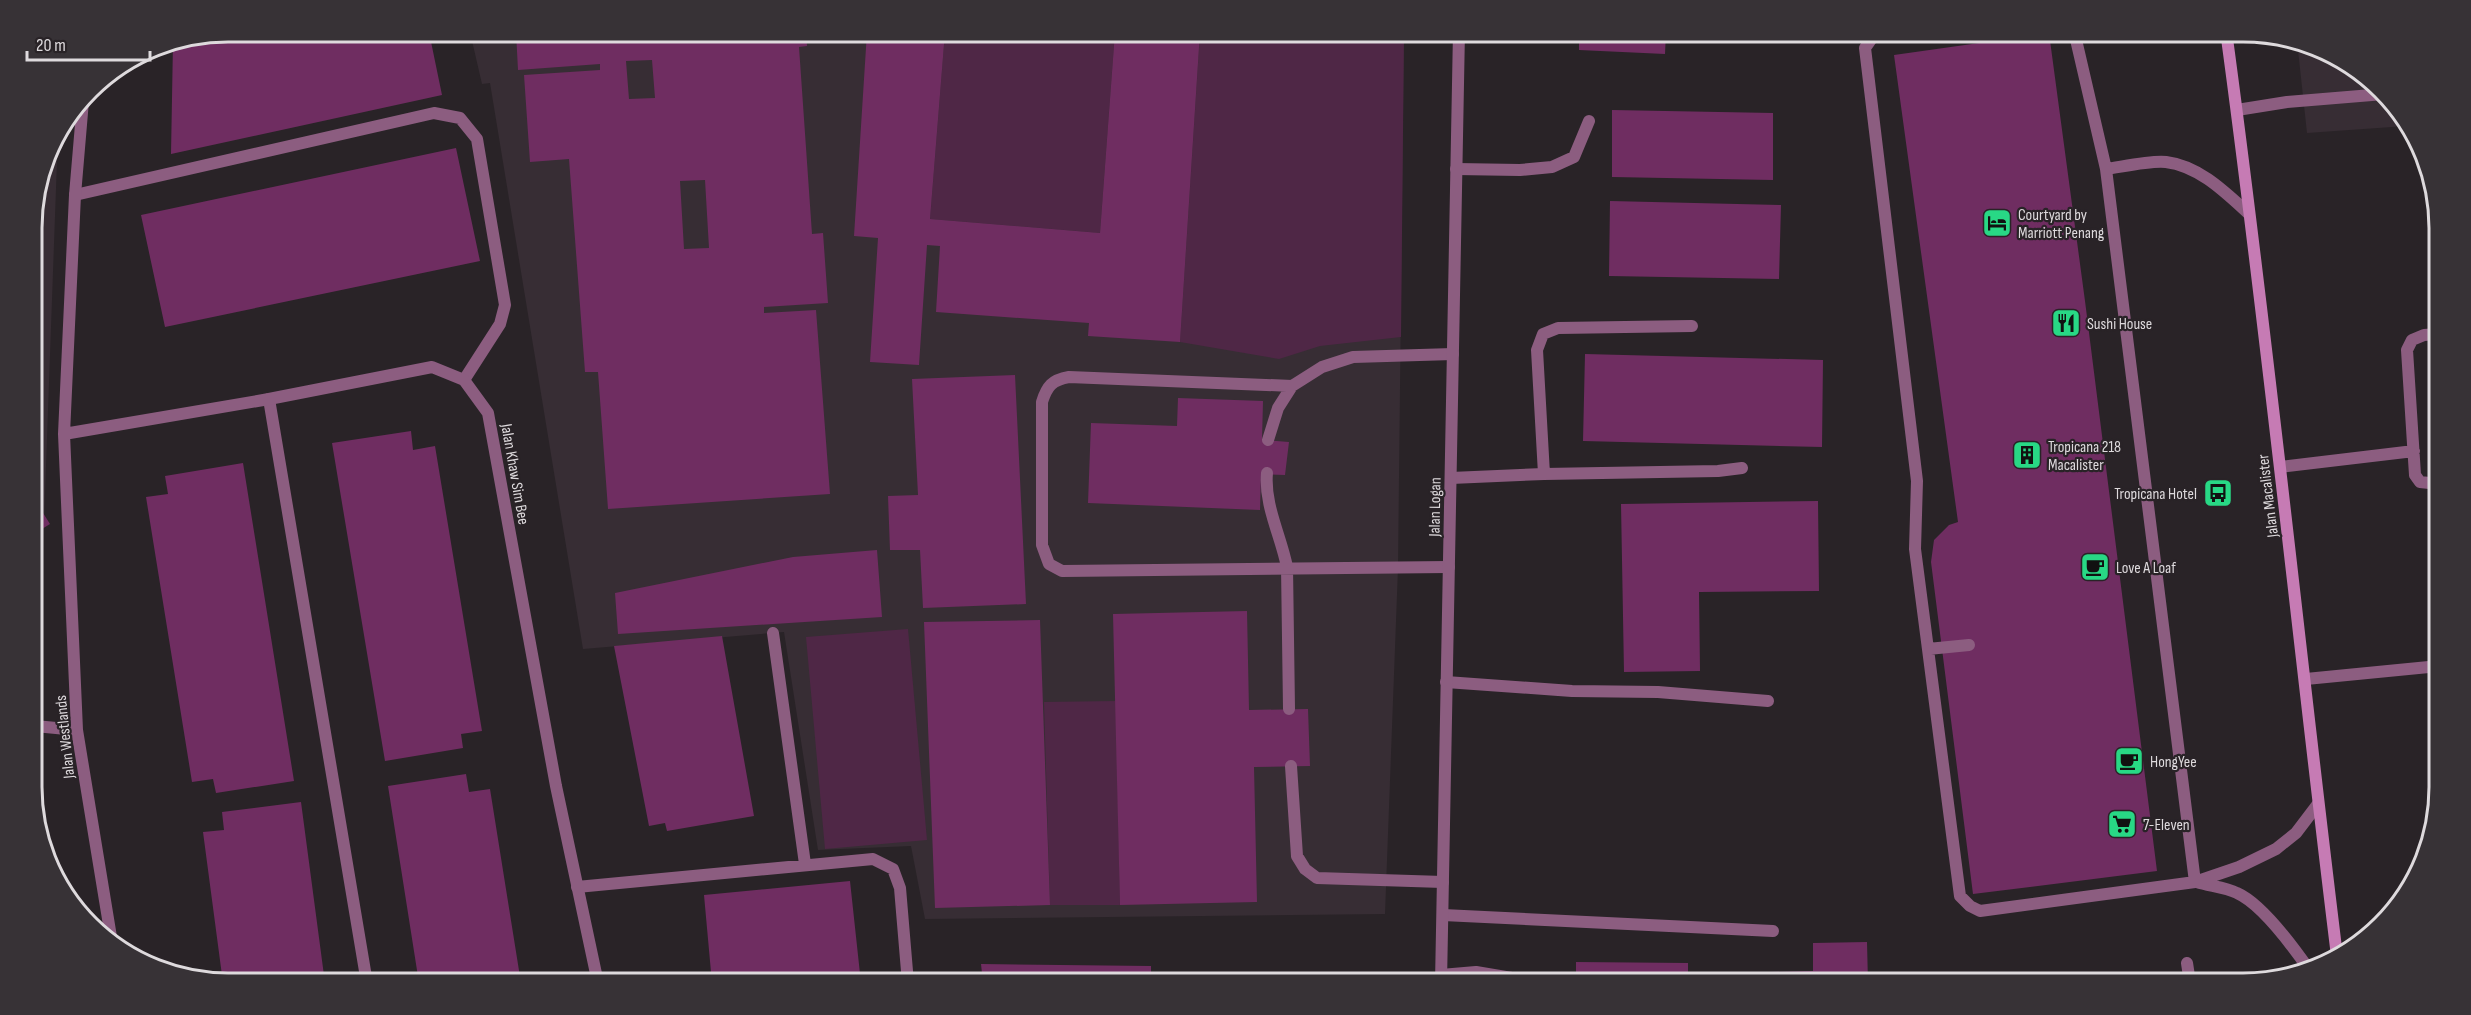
<svg xmlns="http://www.w3.org/2000/svg" width="2471" height="1015" font-family="'Sofia Sans Condensed',sans-serif">
	<rect width="100%" height="100%" fill="#292327"/>
	<path fill="#372d34" d="M470 32H1404L1398 568 1385 914 925 919 911 846 818 850 784 632 583 649 490 83 482 84Z
		M2297 41 2306 42 2362 72 2399 108 2406 126 2307 133Z
		M58 133 39 661 34 664 32 215 52 142Z"/>
	<path fill="#4f2746" d="M945 32H1115L1100 233 930 219Z
		M1200 32H1404L1401 337 1320 346 1279 359 1180 342Z
		M908 629 927 840 825 849 806 637Z
		M1116 701 1120 905H1050L1044 702Z"/>
	<path fill="#6f2d61" fill-rule="evenodd" d="M228 32H429L442 95 171 154 173 42Z
		M516 32H806L807 46 799 47 812 234 823 233 828 303 764 307V313L816 310 830 494 608 509 598 372H585L569 159 530 162 524 75 600 70V64L518 70ZM652 60 655 98 629 99 626 61ZM705 180 709 248 684 249 680 181Z
		M867 32H945L930 219 1100 233 1115 32H1200L1180 342 1088 336 1089 323 936 312 940 246 927 245 919 365 870 362 878 238 854 236Z
		M1579 32H1666L1665 54 1579 50Z
		M2049 33 2085 301 2157 871 1973 894 1931 562 1934 540 1949 525 1958 522 1894 55Z
		M1612 110 1773 113V180L1612 177Z
		M456 148 480 261 165 327 141 215Z
		M1610 201 1781 205 1779 279 1609 276Z
		M1585 354 1823 360 1822 447 1583 441Z
		M1015 375 1026 604 923 608 920 550H890L888 496 918 495 912 379Z
		M1178 398 1263 401 1262 440 1289 442 1285 475 1261 474 1260 510 1088 503 1091 423 1177 426Z
		M411 431 413 450 435 446 482 731 461 734 463 748 385 761 332 443Z
		M243 463 294 781 216 793 213 779 192 782 146 497 168 494 165 476Z
		M33 497 50 524 34 534V519Z
		M1818 501 1819 591 1699 592 1700 671 1624 672 1621 504Z
		M877 550 882 617 618 634 615 593 793 557Z
		M1247 611 1249 710 1308 709 1310 766 1254 767 1257 902 1120 905 1113 614Z
		M1040 620 1050 905 935 908 924 622Z
		M722 636 754 816 667 831 665 823 649 826 614 646Z
		M466 774 469 792 490 789 521 983H419L388 786Z
		M301 802 325 983H223L203 832 224 830 222 812Z
		M850 881 861 983H712L704 895Z
		M1867 942 1868 983H1738L1737 973 1813 971V943Z
		M1576 962 1688 963V983H1576Z
		M981 964 1151 966V983H983Z"/>
	<g fill="none" stroke-linecap="round" stroke-linejoin="round">
		<path stroke="#8c5d80" stroke-width="12" d="M1877 31 1865 48 1917 481 1915 549 1960 896 1970 906 1980 911 2195 882 2239 867 2276 849 2296 833 2318 804
			M2074 31 2106 169 2195 882
			M2237 110 2287 102 2384 94
			M1456 169 1520 170 1552 167 1574 157 1589 121
			M2106 169C2121 167 2152 160 2166 162 2199 166 2225 192 2248 213
			M75 195 434 113 460 118 477 139 505 305 500 324 464 380
			M2438 334 2424 335 2412 340 2407 350 2415 475 2420 482 2439 484
			M269 399 367 983
			M1268 440 1278 408 1292 386
			M2280 467 2414 451
			M1267 473C1264 505 1281 536 1287 567L1289 709
			M1544 474 1537 350 1543 334 1558 328 1692 326
			M1451 478 1544 474 1718 471 1742 468
			M1449 567 1062 571 1049 564 1042 545V402C1047 386 1052 380 1069 377L1292 386 1322 367 1353 357 1453 354
			M773 633 805 864
			M1928 649 1969 645
			M2306 679 2439 666
			M1446 682 1572 691 1658 692 1768 701
			M1291 766 1297 856 1305 869 1317 878 1443 882
			M2197 882C2209 886 2225 887 2237 893 2262 904 2294 948 2310 971
			M577 887 873 859 893 869 900 888 908 983
			M1443 915 1773 931
			M2187 963 2190 983
			M1441 975 1476 972 1543 983"/>
		<path stroke="#8c5d80" stroke-width="12" d="M83 101 75 195 64 434 77 730 111 937
			M64 434 269 399 432 367 464 380 488 413 556 786 598 983
			M35 726 77 730
			M1441 983 1459 31"/>
		<path stroke="#c67bb4" stroke-width="12" d="M2226 31C2268 339 2299 648 2337 956"/>
	</g>
	<defs>
		<g id="hotel-square" transform="scale(1.5)"><rect x="-9" y="-9" width="18" height="18" rx="4" fill="#28d885" stroke="#292327"/><path d="M-6-4.5h1.5V1H6V5H4.5V3h-9V5H-6ZM-4 0a1.8 1.8 0 1 1 3.6 0ZM.5 0V-2.5h3Q6-2.5 6 0Z" fill="#111"/></g>
		<g id="restaurant-square" transform="scale(1.5)"><rect x="-9" y="-9" width="18" height="18" rx="4" fill="#28d885" stroke="#292327"/><path d="M-5-6h1v4h1v-4h1v4h1v-4h1v5L-1.5 .5V6h-2V.5L-5-1ZM5-6V6H3V1.5H1.5Q1.5-4 5-6Z" fill="#111"/></g>
		<g id="building-square" transform="scale(1.5)"><rect x="-9" y="-9" width="18" height="18" rx="4" fill="#28d885" stroke="#292327"/><path d="M-4-6H4V6H1V3H-1V6H-4ZM-2.5-4.3h1.7v1.8h-1.7ZM.8-4.3h1.7v1.8H.8ZM-2.5-1h1.7V.8h-1.7ZM.8-1h1.7V.8H.8Z" fill="#111"/></g>
		<g id="bus-square" transform="scale(1.5)"><rect x="-9" y="-9" width="18" height="18" rx="4" fill="#28d885" stroke="#292327"/><path d="M-5-6H5V4H4V6H2V4H-2V6H-4V4H-5ZM-3.5-4V0h7V-4ZM-3.5 1.2v1.5H-2V1.2ZM2 1.2v1.5H3.5V1.2Z" fill="#111"/></g>
		<g id="cafe-square" transform="scale(1.5)"><rect x="-9" y="-9" width="18" height="18" rx="4" fill="#28d885" stroke="#292327"/><path d="M-5.5-4.5H6V0H3Q3 3.5 0 3.5H-2.5Q-5.5 3.5-5.5 0ZM3-3.2v2h1.7v-2ZM-6 4.5H4V6H-6Z" fill="#111"/></g>
		<g id="supermarket-square" transform="scale(1.5)"><rect x="-9" y="-9" width="18" height="18" rx="4" fill="#28d885" stroke="#292327"/><path d="M-6-5.5h2.5l.6 2H6L4.5 2H-2.5L-4.4-4H-6ZM-1.5 3.2a1.3 1.3 0 1 0 .1 0ZM3 3.2a1.3 1.3 0 1 0 .1 0Z" fill="#111"/></g>
	</defs>
	<g fill-rule="evenodd">
		<use href="#hotel-square" x="1997" y="223"/>
		<use href="#restaurant-square" x="2066" y="323"/>
		<use href="#building-square" x="2027" y="455"/>
		<use href="#bus-square" x="2218" y="493"/>
		<use href="#cafe-square" x="2095" y="567"/>
		<use href="#cafe-square" x="2129" y="761"/>
		<use href="#supermarket-square" x="2122" y="824"/>
	</g>
	<g text-anchor="middle" stroke-width="4.5" stroke-linejoin="round" paint-order="stroke">
		<g font-size="16" fill="#dedadd" stroke="#292327" text-anchor="start">
			<text x="2018" y="220">Courtyard by<tspan x="2018" dy="18">Marriott Penang</tspan></text>
			<text x="2087" y="329">Sushi House</text>
			<text x="2048" y="452">Tropicana 218<tspan x="2048" dy="18">Macalister</tspan></text>
			<text x="2197" y="499" text-anchor="end">Tropicana Hotel</text>
			<text x="2116" y="573">Love A Loaf</text>
			<text x="2150" y="767">HongYee</text>
			<text x="2143" y="830">7-Eleven</text>
		</g>
		<g font-size="16" fill="#dedadd" stroke="#292327">
			<text transform="translate(516 474) rotate(80)" y="6">Jalan Khaw Sim Bee</text>
			<text transform="translate(2267 496) rotate(-97)" y="6">Jalan Macalister</text>
			<text transform="translate(1434 507) rotate(-89)" y="6">Jalan Logan</text>
			<text transform="translate(64 737) rotate(-96)" y="6">Jalan Westlands</text>
		</g>
	</g>
	<path d="M0 0H2471V1015H0ZM228 42H2243A186 186 0 0 1 2429 228V787A186 186 0 0 1 2243 973H228A186 186 0 0 1 42 787V228A186 186 0 0 1 228 42Z" fill="#373236" fill-rule="evenodd"/>
	<path fill="none" stroke="#dedadd" stroke-width="3" d="M228 42H2243A186 186 0 0 1 2429 228V787A186 186 0 0 1 2243 973H228A186 186 0 0 1 42 787V228A186 186 0 0 1 228 42Z"/>
	<path d="M27 51v9h123v-9" fill="none" stroke="#dedadd" stroke-width="3"/>
	<text x="36" y="51" font-size="18" fill="#dedadd" stroke="#292327" stroke-width="4.5" paint-order="stroke">20 m</text>
</svg>
